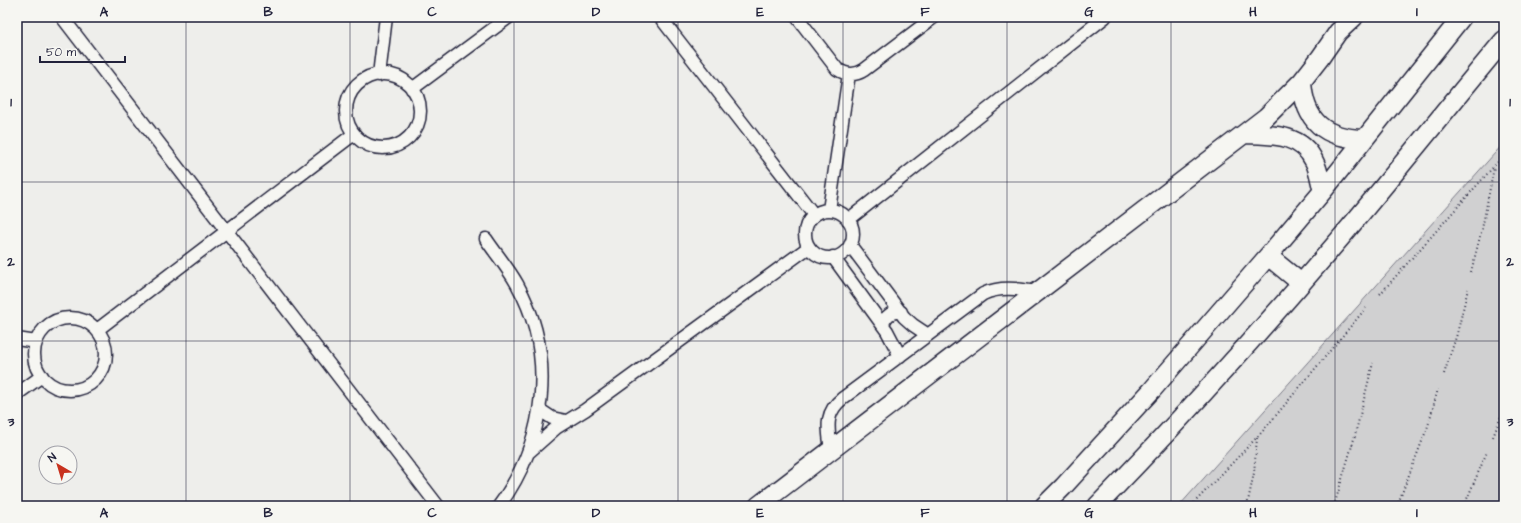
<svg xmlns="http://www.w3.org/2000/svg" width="1521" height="523" font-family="'Architects Daughter',sans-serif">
	<rect width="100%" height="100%" fill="#eeeeeb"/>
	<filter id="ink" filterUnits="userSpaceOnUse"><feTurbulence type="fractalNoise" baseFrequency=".025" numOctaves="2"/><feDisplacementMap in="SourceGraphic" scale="8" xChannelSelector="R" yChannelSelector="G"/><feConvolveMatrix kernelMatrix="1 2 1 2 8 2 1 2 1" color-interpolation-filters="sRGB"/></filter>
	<g filter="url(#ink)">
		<path fill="#d0d0d1" stroke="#797986" d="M1504 143V506H1179Z"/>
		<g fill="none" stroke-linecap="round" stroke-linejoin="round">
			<g stroke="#22223b" stroke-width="15">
				<path id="street" d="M62 17 438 506
					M660 17 814 215
					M797 17 837 69C846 75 855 76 864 70L934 17
					M346 111a37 37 0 1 1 74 0a37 37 0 1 1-74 0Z
					M379 75 386 17
					M412 89 509 17
					M829 210 849 74
					M805 234a24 24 0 1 1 48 0a24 24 0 1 1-48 0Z
					M848 220 1105 17
					M486 239C496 254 508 268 517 284 557 356 546 441 499 506
					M850 245 904 317 913 325 928 335
					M833 257 887 331 900 356
					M34 354a36 36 0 1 1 72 0a36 36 0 1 1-72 0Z
					M883 325C885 316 892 311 901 312
					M97 330 354 134
					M17 339 36 342
					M17 394 42 376
					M540 410 552 418 566 421
					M831 450C828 428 824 413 843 398L983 294C1001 286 1018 289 1038 292
					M529 452 556 428 585 410 809 247"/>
			</g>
			<g stroke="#22223b" stroke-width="21">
				<path id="secondary" d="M1302 81C1304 122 1325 138 1364 139
					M1244 134C1271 135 1301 133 1314 161 1319 170 1320 182 1323 191
					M1268 256 1301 283
					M758 506 1266 117 1302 81 1320 58 1338 32 1354 17
					M1044 506 1063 487 1152 390 1268 256 1323 191 1462 17
					M1097 506C1180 421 1260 332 1338 241 1394 175 1448 107 1504 40"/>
			</g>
			<path stroke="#22223b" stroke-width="2" stroke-dasharray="1 3" stroke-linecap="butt" d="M1471 272 1482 229 1494 168
				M1380 294 1504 155
				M1444 374 1457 334 1468 289
				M1493 437 1504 409
				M1191 506 1262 432 1366 308
				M1247 506 1254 473 1257 438
				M1334 506 1354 439 1373 363
				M1397 506 1428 426 1438 389
				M1464 506 1487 452"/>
			<use href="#street" stroke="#f6f6f2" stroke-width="12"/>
			<use href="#secondary" stroke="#f6f6f2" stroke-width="18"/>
		</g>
	</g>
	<path fill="none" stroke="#22223b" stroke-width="1" stroke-opacity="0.55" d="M186 17V506M350 17V506M514 17V506M678 17V506M843 17V506M1007 17V506M1171 17V506M1335 17V506M17 182H1504M17 341H1504"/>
	<rect width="1521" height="523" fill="none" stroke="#f6f6f2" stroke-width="44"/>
	<g transform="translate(58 465) rotate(322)"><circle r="19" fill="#f6f6f2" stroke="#a1a1a9"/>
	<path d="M0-3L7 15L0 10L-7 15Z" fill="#c8321e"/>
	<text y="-6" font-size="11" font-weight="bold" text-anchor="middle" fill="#22223b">N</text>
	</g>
	<path d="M40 56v6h85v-6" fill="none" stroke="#22223b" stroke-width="2"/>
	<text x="46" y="56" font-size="12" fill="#22223b" stroke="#f6f6f2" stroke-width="3" paint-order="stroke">50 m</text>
	<rect x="22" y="22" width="1477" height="479" fill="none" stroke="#22223b" stroke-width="1.5"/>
	<g font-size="13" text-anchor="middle" font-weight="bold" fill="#22223b">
		<text x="104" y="16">A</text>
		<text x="268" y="16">B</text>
		<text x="432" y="16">C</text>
		<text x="596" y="16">D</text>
		<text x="760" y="16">E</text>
		<text x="925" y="16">F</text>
		<text x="1089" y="16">G</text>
		<text x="1253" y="16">H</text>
		<text x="1417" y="16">I</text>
		<text x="11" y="106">1</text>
		<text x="1510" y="106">1</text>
		<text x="11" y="266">2</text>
		<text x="1510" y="266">2</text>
		<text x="11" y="426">3</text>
		<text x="1510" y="426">3</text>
		<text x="104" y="517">A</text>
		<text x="268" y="517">B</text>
		<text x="432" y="517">C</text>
		<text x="596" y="517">D</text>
		<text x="760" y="517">E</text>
		<text x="925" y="517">F</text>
		<text x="1089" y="517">G</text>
		<text x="1253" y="517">H</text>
		<text x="1417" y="517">I</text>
	</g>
</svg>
